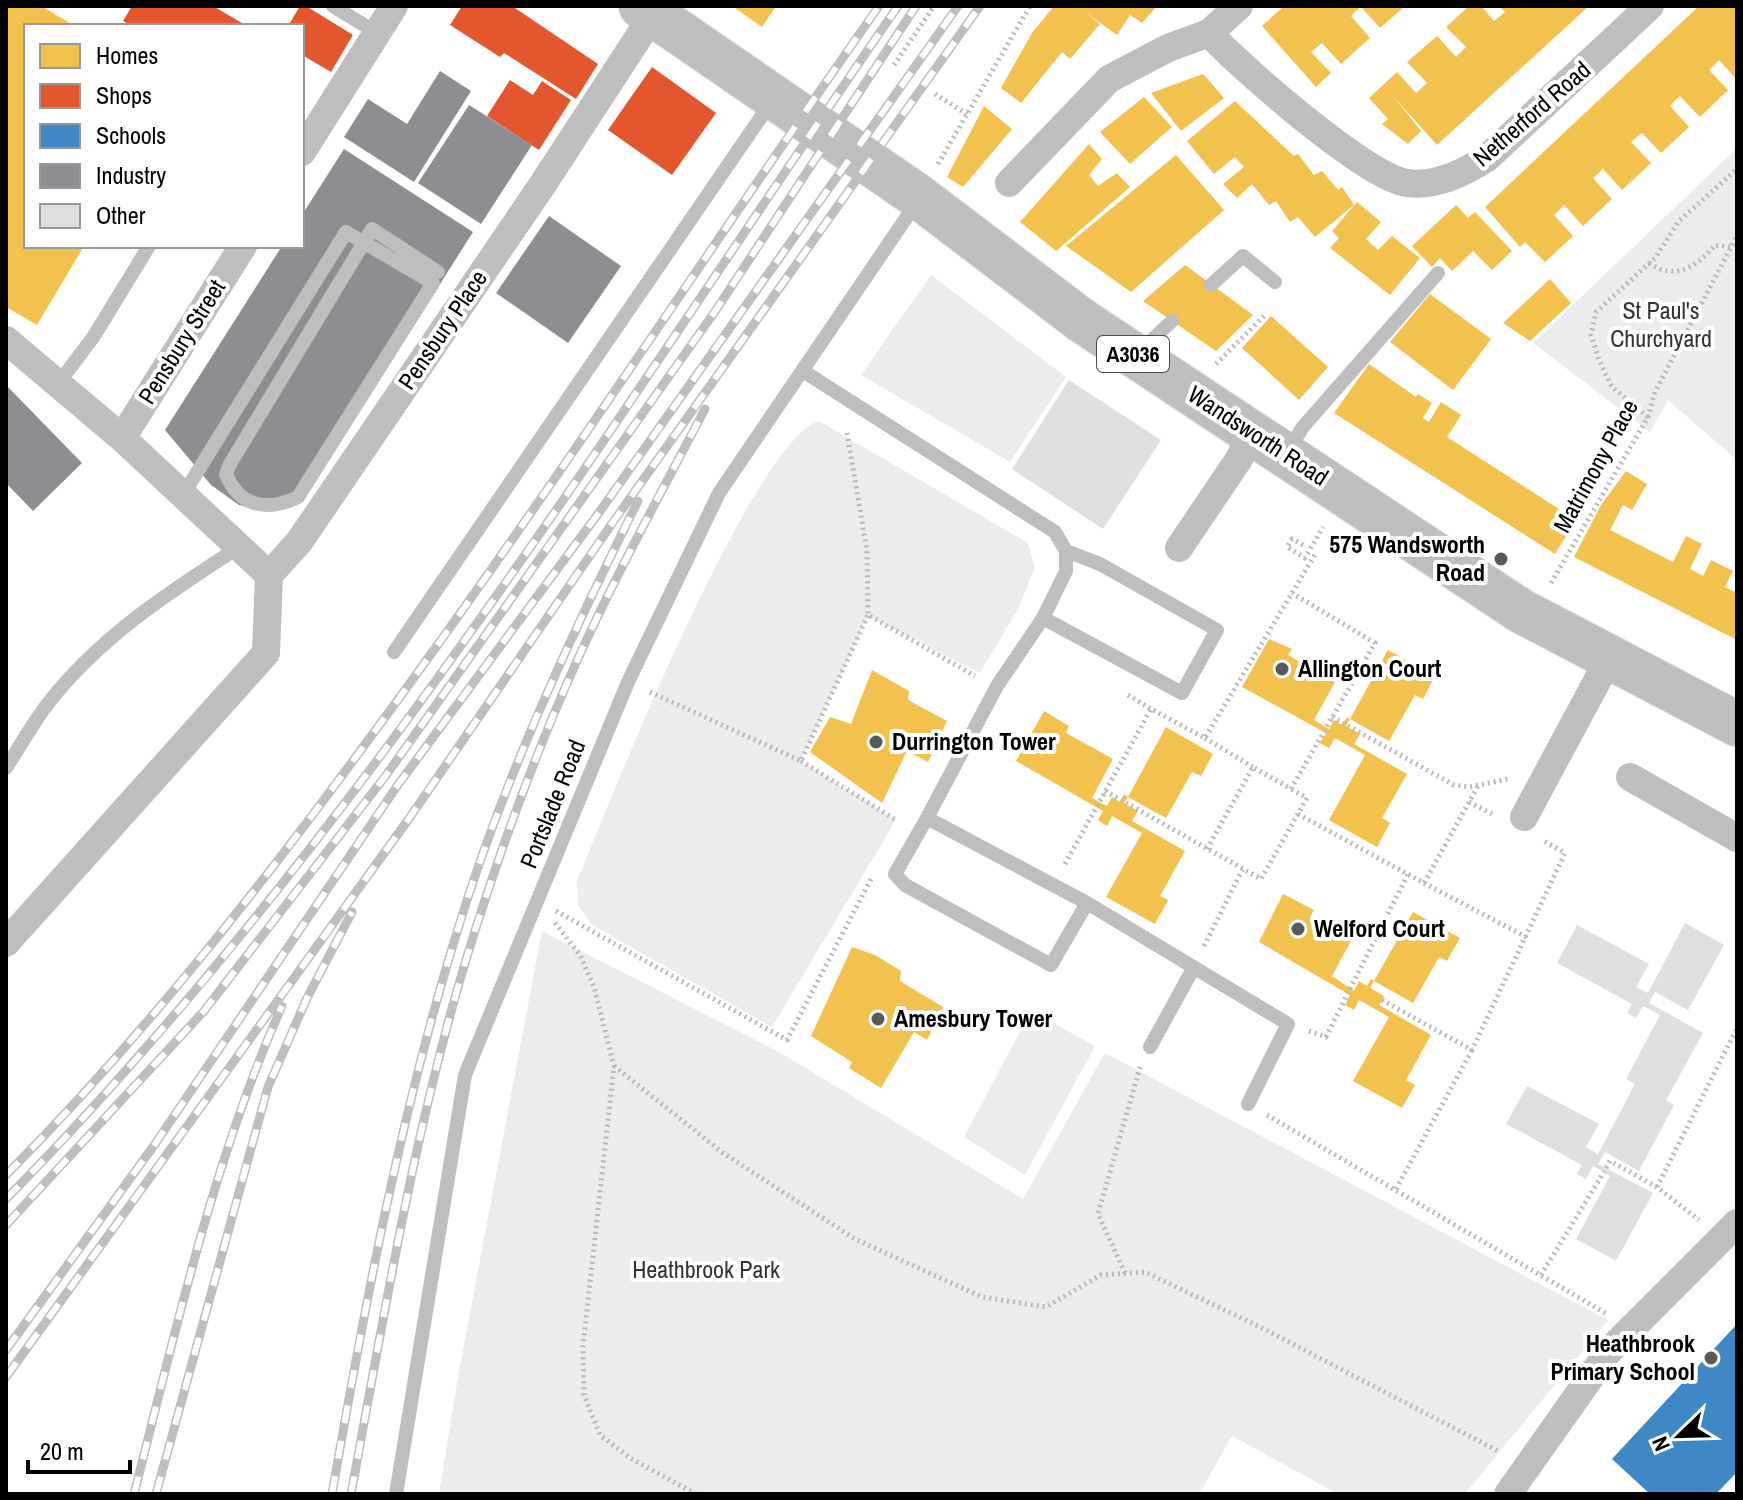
<svg xmlns="http://www.w3.org/2000/svg" width="1743" height="1500" font-family="'Archivo Narrow',sans-serif">
	<rect width="100%" height="100%" fill="#fff"/>
	<path fill="#ececec" d="M1737 148V460L1668 400 1650 432 1533 343Z
		M931 275 1066 377 1010 462 861 375Z
		M819 421 1028 543 1035 568 1018 609 980 673 868 616 801 761 896 820 772 1027 592 925 578 905 577 881C609 803 752 442 819 421Z
		M542 931 779 1052 1023 1199 1105 1053 1608 1320 1465 1494H1338L1232 1436 1199 1494H439L459 1371Z
		M1031 1011 1095 1046 1025 1175 964 1137Z"/>
	<path fill="#f2c14e" d="M6 6H41L75 26H26V246H84L37 325 6 307Z
		M732 6H776L762 27Z
		M1054 6H1157L1142 23 1130 15 1117 35 1085 12 1100 24 1070 59 1062 52 1021 103 1001 88 1032 33Z
		M1284 6H1405L1380 28 1361 7 1356 11 1351 16 1370 38 1341 64 1322 43 1311 52 1331 73 1316 87 1262 26Z
		M1469 6H1481L1494 21 1505 12 1499 6H1589L1437 145 1393 96 1421 131 1408 144 1382 124 1388 119 1369 98 1397 72 1416 93 1427 83 1407 62 1437 36 1456 57 1466 47 1446 27Z
		M1699 6H1737V80L1719 60 1709 70 1728 90 1700 117 1680 96 1670 106 1689 127 1661 153 1642 133 1631 142 1651 163 1622 190 1603 169 1593 178 1612 199 1583 226 1564 205 1554 215 1573 236 1545 262 1525 242 1520 247 1485 207Z
		M1203 74 1224 98 1181 131 1151 93Z
		M1144 97 1172 127 1130 164 1100 132Z
		M1235 101 1294 156 1298 154 1314 175 1322 171 1338 190 1342 187 1354 205 1315 237 1298 217 1290 222 1276 201 1269 205 1252 184 1237 198 1223 184 1244 167 1235 157 1214 174 1187 141Z
		M984 106 1012 129 963 187 947 177Z
		M1089 144 1102 159 1089 175 1098 186 1117 173 1130 187 1056 251 1020 222Z
		M1176 155 1224 210 1131 292 1066 246Z
		M1357 202 1381 222 1366 239 1378 250 1392 236 1420 258 1390 295 1330 248 1339 238 1332 231Z
		M1456 205 1468 218 1475 212 1512 251 1492 270 1473 251 1452 271 1440 258 1432 267 1412 246Z
		M1185 265 1253 315 1216 351 1143 301Z
		M1550 279 1571 303 1530 341 1503 323Z
		M1430 294 1491 339 1453 390 1390 342Z
		M1271 316 1328 367 1299 400 1242 348Z
		M1369 364 1416 397 1418 394 1432 403 1423 418 1429 422 1441 402 1461 415 1447 437 1576 520 1555 554 1334 413Z
		M1626 471 1647 484 1632 510 1623 505 1610 530 1673 562 1686 536 1702 544 1690 569 1703 576 1711 560 1733 571 1725 587 1735 592 1737 587V640L1574 557 1601 505Z
		M1269 639 1292 649 1288 655 1335 682 1314 720 1329 729 1334 720 1342 725 1347 717 1350 719 1346 726 1360 734 1354 744 1407 774 1382 818 1390 823 1377 847 1329 820 1365 755 1335 738 1329 748 1320 743 1326 733 1242 687Z
		M1388 650 1435 676 1423 699 1415 695 1389 741 1350 719Z
		M872 670 909 691 908 700 947 721 928 762 907 751 882 803 810 752 830 717 851 724Z
		M1044 711 1069 726 1066 733 1113 759 1092 798 1107 806 1112 797 1120 802 1124 794 1128 797 1166 727 1213 754 1201 776 1192 772 1166 818 1128 797 1124 803 1138 811 1132 821 1185 851 1160 896 1168 900 1155 924 1106 897 1142 833 1112 816 1107 826 1098 820 1103 811 1016 761Z
		M1283 894 1314 910 1310 917 1351 941 1332 976 1354 991 1359 981 1367 986 1371 979 1374 981 1370 988 1384 996 1379 1005 1431 1035 1406 1080 1415 1085 1402 1108 1353 1081 1389 1017 1359 1000 1354 1010 1345 1005 1350 995 1259 942Z
		M1413 912 1460 938 1447 961 1439 957 1413 1003 1374 981Z
		M852 947 875 955 901 971 900 981 943 1007 927 1040 914 1032 881 1088 849 1068 852 1062 811 1036Z"/>
	<path fill="#e4572e" d="M132 6H213L247 26H132L123 21Z
		M300 6H306L353 35 331 72 302 55V26H288Z
		M462 6H512L598 64 576 99 504 53 500 57 450 25Z
		M652 67 716 113 672 175 608 130Z
		M510 80 533 95 542 81 571 100 539 150 487 116Z"/>
	<path fill="#3f88c5" d="M1737 1324V1472L1716 1494H1650L1612 1459Z"/>
	<path fill="#8d8d92" d="M440 71 471 91 414 182 344 137 368 99 407 124Z
		M469 105 532 145 481 224 418 183Z
		M344 149 473 232 305 497 256 509 239 505 211 485 165 430 282 246H302V215Z
		M549 216 621 266 568 343 496 293Z
		M6 385 82 463 33 511 6 483Z"/>
	<path fill="#dfdfdf" d="M1069 380 1161 440 1103 529 1012 469Z
		M1685 923 1724 945 1688 1010 1655 992 1649 1003 1703 1033 1666 1100 1674 1105 1639 1171 1605 1152 1598 1164 1653 1193 1616 1261 1576 1239 1610 1176 1593 1166 1586 1179 1577 1174 1582 1165 1506 1124 1527 1086 1599 1124 1586 1147 1598 1154 1635 1084 1626 1079 1660 1015 1643 1006 1636 1018 1627 1013 1632 1004 1557 963 1577 925 1649 964 1636 987 1648 993Z"/>
	<g fill="none" stroke-linecap="round" stroke-linejoin="round">
		<g stroke="#dbdbdb" stroke-width="46">
			<path id="primary" d="M641 6 919 197 1081 320 1521 611 1737 724"/>
		</g>
		<path stroke="#b9b9b9" stroke-width="5" stroke-dasharray="2 4" stroke-linecap="butt" d="M894 65 934 6
			M935 94 968 115
			M938 164 1030 6
			M1649 263C1675 281 1697 267 1715 245L1731 247
			M1216 364 1264 316
			M1648 417 1612 387 1599 360 1591 335 1596 312 1655 258 1679 221 1737 169
			M847 433 867 551 868 615 975 676
			M1303 545 1292 539 1287 547 1305 558 1323 527
			M1551 583 1648 417 1655 392 1737 236
			M650 692 801 761 868 615
			M1128 695 1151 709
			M1332 717 1454 785 1470 787 1508 779
			M1205 738 1253 767
			M801 761 896 820
			M1105 791 1261 879 1307 798 1291 789
			M1469 802 1494 815
			M1298 814 1424 883 1478 786
			M1207 849 1253 767 1291 789 1375 643 1292 593
			M1065 864 1151 709 1205 738 1316 553
			M1424 883 1528 938
			M556 911 787 1040 871 879
			M555 923 580 955 594 987 614 1066 583 1346 584 1395 600 1435 630 1458 696 1494
			M1204 946 1243 868
			M1350 989 1408 874
			M1382 1000 1472 1050 1565 853 1542 840
			M1309 1031 1326 1037 1348 993
			M614 1066 723 1153 855 1239 982 1297 1046 1307 1101 1275 1145 1272 1260 1327 1500 1452
			M1267 1115 1607 1314
			M1606 1168 1610 1161 1657 1187 1699 1220
			M1657 1187 1737 1028
			M1396 1189 1472 1050
			M1125 1273 1098 1214 1140 1067
			M1541 1275 1604 1172"/>
		<path stroke="#bebebe" stroke-width="14" d="M333 6 377 33
			M1211 285 1243 256 1275 282
			M1139 352 1172 321
			M803 371 1055 532 1066 551V571L1043 618 997 686 927 818 1087 903 1288 1024 1248 1104
			M58 384 94 336 149 246
			M1288 452 1302 428 1438 273
			M183 495 346 232 433 283 298 497C268 512 239 507 226 474L230 464 372 229 438 272
			M1043 618 1182 693 1217 630 1100 564 1066 551
			M394 652 772 101
			M6 768C19 748 31 726 46 706 98 638 168 593 239 547
			M927 818 895 874 905 885 1051 965 1087 903
			M1150 1047 1193 969
			M396 1494 465 1075 628 682 719 493 917 202"/>
		<path stroke="#bebebe" stroke-width="28" d="M1209 33C1239 66 1367 178 1407 183 1435 187 1464 173 1487 158L1650 6
			M302 152 394 6
			M1009 183 1109 79 1168 48 1209 33 1239 6
			M6 340 122 438 269 575
			M122 438 243 246
			M1179 548 1239 459 1251 434
			M1630 777 1737 838
			M1524 817 1610 657
			M6 943 266 653 269 575 299 542 543 184 653 15
			M1508 1494 1609 1351 1737 1223"/>
		<use href="#primary" stroke="#bebebe" stroke-width="44"/>
		<g stroke="#bebebe" stroke-width="9">
			<path id="rail" d="M6 1175C141 1039 259 889 372 735 548 497 709 248 879 6
				M6 1199C355 844 617 414 898 6
				M6 1225 204 1011 387 774 716 310 916 6
				M6 1350 155 1144 397 786 598 514 958 6
				M6 1377 408 820 611 525 980 6
				M134 1494C176 1330 213 1161 282 1006
				M156 1494 268 1087 307 998 352 912
				M332 1494C365 1305 400 1116 457 932 502 783 569 640 638 501
				M351 1494C386 1306 416 1117 474 934 503 842 537 750 576 663 615 576 661 493 705 409"/>
		</g>
		<use href="#rail" stroke="#fff" stroke-width="6" stroke-dasharray="18" stroke-linecap="butt"/>
	</g>
	<g fill="#595959" stroke="#fff" stroke-width="3">
		<circle cx="1501" cy="559" r="8"/>
		<circle cx="1282" cy="669" r="8"/>
		<circle cx="876" cy="742" r="8"/>
		<circle cx="1298" cy="929" r="8"/>
		<circle cx="878" cy="1019" r="8"/>
		<circle cx="1711" cy="1358" r="8"/>
	</g>
	<g text-anchor="middle" stroke-width="8" stroke-linejoin="round" paint-order="stroke">
		<rect fill="#fff" stroke="#4c4c4c" stroke-width="2" x="1097" y="336" width="72" height="36" rx="6"/>
		<g font-size="22" font-weight="bold" fill="#000">
			<text x="1133" y="362">A3036</text>
		</g>
		<g font-size="24" fill="#000" stroke="#fff">
			<text transform="translate(1532 114) rotate(-41)" y="8">Netherford Road</text>
			<text transform="translate(443 330) rotate(-56)" y="8">Pensbury Place</text>
			<text transform="translate(182 342) rotate(-58)" y="8">Pensbury Street</text>
			<text transform="translate(1258 436) rotate(33)" y="8">Wandsworth Road</text>
			<text transform="translate(1596 466) rotate(-61)" y="8">Matrimony Place</text>
			<text transform="translate(553 804) rotate(-68)" y="8">Portslade Road</text>
		</g>
		<g font-size="24" fill="#333" stroke="#fff">
			<text x="1661" y="319">St Paul's<tspan x="1661" dy="28">Churchyard</tspan></text>
			<text x="706" y="1278">Heathbrook Park</text>
		</g>
		<g font-size="24" font-weight="bold" fill="#000" stroke="#fff" text-anchor="start">
			<text x="1485" y="553" text-anchor="end">575 Wandsworth<tspan x="1485" dy="28">Road</tspan></text>
			<text x="1298" y="677">Allington Court</text>
			<text x="892" y="750">Durrington Tower</text>
			<text x="1314" y="937">Welford Court</text>
			<text x="894" y="1027">Amesbury Tower</text>
			<text x="1695" y="1352" text-anchor="end">Heathbrook<tspan x="1695" dy="28">Primary School</tspan></text>
		</g>
	</g>
	<rect width="1743" height="1500" fill="none" stroke="#000000" stroke-width="16"/>
	<rect x="24" y="24" width="280" height="224" fill="#ffffff" stroke="#999999" stroke-width="2"/>
	<rect x="40" y="44" width="40" height="24" fill="#f2c14e" stroke="#999999" stroke-width="2"/>
	<text x="96" y="64" font-size="24" fill="#000000">Homes</text>
	<rect x="40" y="84" width="40" height="24" fill="#e4572e" stroke="#999999" stroke-width="2"/>
	<text x="96" y="104" font-size="24" fill="#000000">Shops</text>
	<rect x="40" y="124" width="40" height="24" fill="#3f88c5" stroke="#999999" stroke-width="2"/>
	<text x="96" y="144" font-size="24" fill="#000000">Schools</text>
	<rect x="40" y="164" width="40" height="24" fill="#8d8d92" stroke="#999999" stroke-width="2"/>
	<text x="96" y="184" font-size="24" fill="#000000">Industry</text>
	<rect x="40" y="204" width="40" height="24" fill="#dfdfdf" stroke="#999999" stroke-width="2"/>
	<text x="96" y="224" font-size="24" fill="#000000">Other</text>
	<g transform="translate(1679 1436) rotate(247)" stroke="#ffffff" stroke-width="6" paint-order="stroke">
	<path d="M0-6L14 30L0 20L-14 30Z" fill="#000000"/>
	<text y="-12" font-size="22" font-weight="bold" text-anchor="middle" fill="#000000">N</text>
	</g>
	<path d="M28 1460v12h102v-12" fill="none" stroke="#000000" stroke-width="4"/>
	<text x="40" y="1460" font-size="24" fill="#000000" stroke="#ffffff" stroke-width="6" paint-order="stroke">20 m</text>
</svg>
